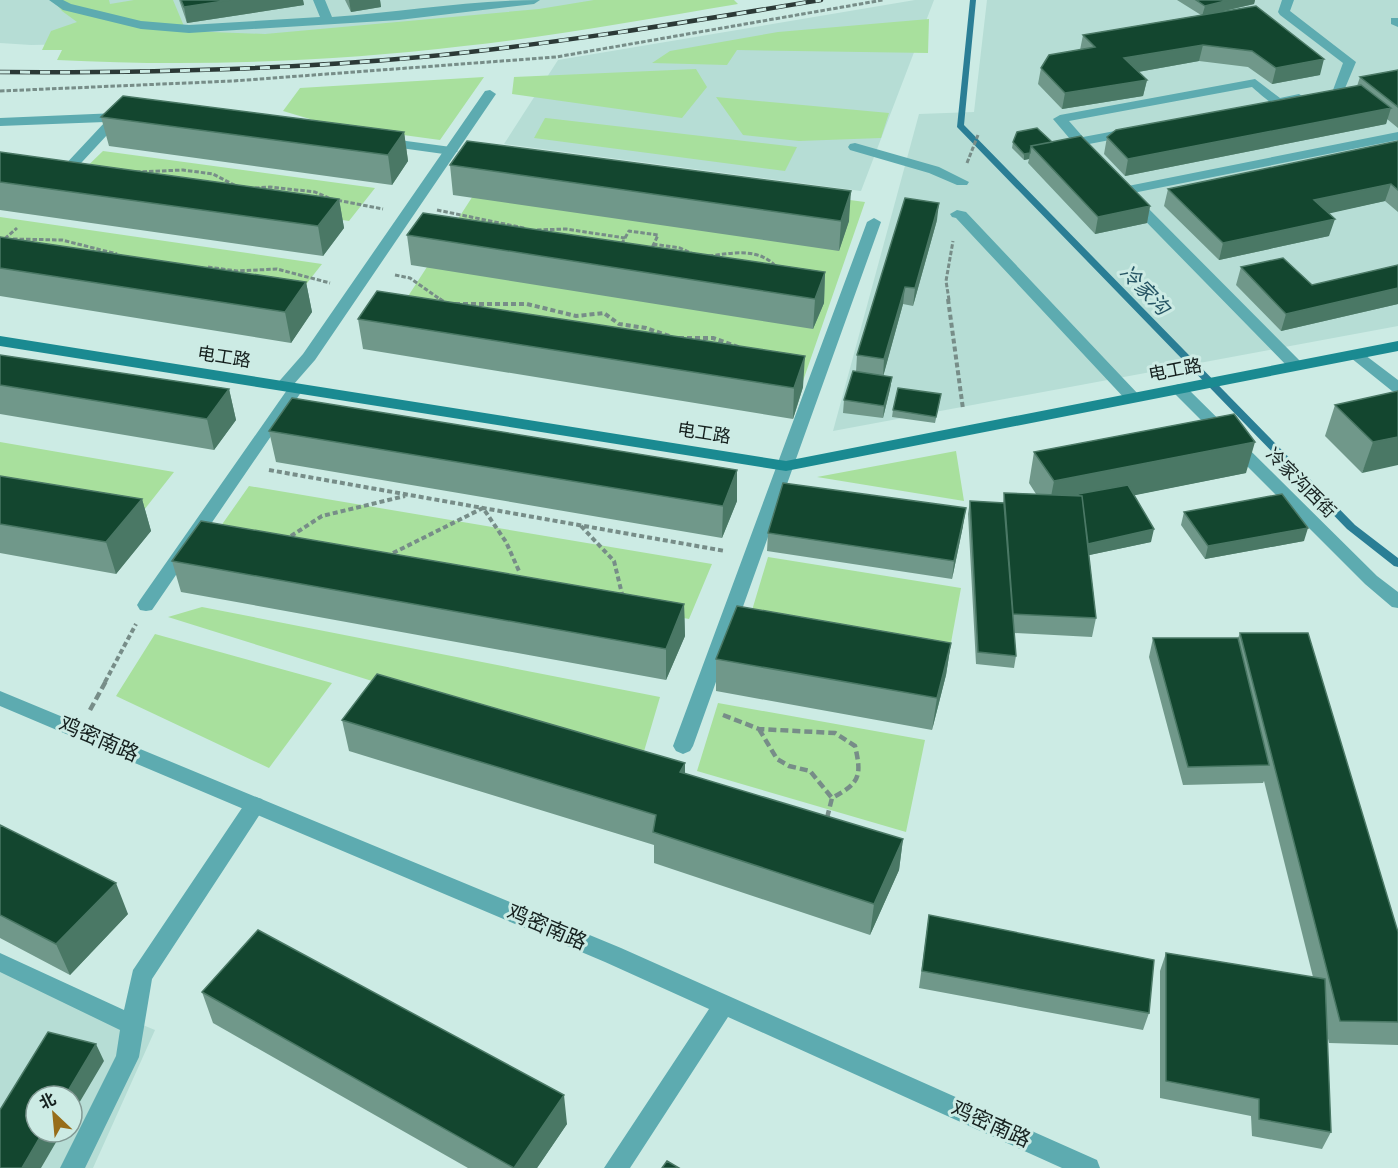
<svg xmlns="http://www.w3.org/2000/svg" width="1398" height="1168" font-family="'Fira Sans Condensed','Noto Sans SC',sans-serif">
	<rect width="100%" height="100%" fill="#ccebe4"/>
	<path fill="#b6ddd5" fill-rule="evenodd" d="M0 0H695L300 39 31 45 0 43Z
		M915 0H934L861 191 504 144 558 60Z
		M987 0H1398V326L833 431 919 114 974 112Z
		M0 966 155 1030 93 1168H0ZM36 1096H72V1132H36Z"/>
	<path fill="#a8e09d" d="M53 0H109L110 4 134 0H173L186 31 265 34 539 9 594 0H734L738 4C647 19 556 36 464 46 329 62 193 67 57 60L62 50H42L51 31 77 22 62 11Z
		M929 19 928 53 737 50 727 65 652 63 670 51 778 32Z
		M696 69 707 87 682 118 512 94 514 77Z
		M484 77 440 140 330 125 283 111 300 88Z
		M716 97 889 113 881 138 799 141 743 135Z
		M545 118H546L797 147 785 171 534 138Z
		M103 151 375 188 349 221 75 178Z
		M500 154 865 202 803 381 394 318Z
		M0 217 322 264 293 301 0 254Z
		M0 442 174 472 144 510 0 484Z
		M956 451 964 501 817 477Z
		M249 486 712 564 689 619 216 533Z
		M768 557 961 588 948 659 747 627Z
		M202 607 660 697 640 765 168 617Z
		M155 634 332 683 269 768 116 696Z
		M718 703 925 740 906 832 697 771Z"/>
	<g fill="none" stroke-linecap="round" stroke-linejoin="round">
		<path fill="#2a7e95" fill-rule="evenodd" d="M970 0H976L964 125 1355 525 1398 558V567L1394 566 1347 529 957 127Z"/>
		<path stroke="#778d88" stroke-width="3" stroke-dasharray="4.5 2" stroke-linecap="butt" d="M0 91 233 81 556 57 883 0
			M967 163 978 135
			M136 172 183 170 213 174 236 186
			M255 188 270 187 315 192 331 199 383 209
			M437 210 524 228
			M537 230 566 229 625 238 621 245
			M625 238 629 231 658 235 651 250
			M13 239 62 240 117 254
			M0 243 17 228
			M653 244 680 248 693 254
			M709 256C733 253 760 247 777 268
			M208 267 237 271 277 269 330 283
			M395 275 410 278 441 300
			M949 300 946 281 953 241"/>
		<path stroke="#778d88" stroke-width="4" stroke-dasharray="5 3" stroke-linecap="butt" d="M439 299 445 303
			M948 299 963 409
			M455 304H527L576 316 604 313 619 324 646 328 672 337
			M679 338H713L744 349
			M269 470 725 551
			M581 526 614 561 622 594
			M291 536 322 516 405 496
			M393 553 483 508 506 542 519 571
			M105 682 136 624"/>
		<path stroke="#778d88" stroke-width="4.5" stroke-dasharray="8 4" stroke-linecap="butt" d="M90 710 106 681
			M723 715 759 729 835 733 855 746C862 776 860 783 832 798L827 818 824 817
			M759 729 777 759 789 766 810 771 832 798"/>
		<path fill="#5dabb0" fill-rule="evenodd" d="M49 0H63L71 4 141 21 189 25 320 17 313 0H325L332 17C401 12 471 0 540 0L534 4 399 20 189 33 141 29 63 10Z
			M1282 0H1294L1290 11 1356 62 1343 93 1339 94 1333 90 1343 63 1280 15 1278 12Z
			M1391 18H1398V27L1391 24Z
			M1255 79 1280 98 1299 94 1305 98 1304 101C1274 108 1275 107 1252 87L1069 121 1083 137 1131 128 1138 132 1136 135 1089 144 1099 156 1092 160 1087 159 1053 119 1060 115Z
			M117 113 129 114 130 117 129 120 120 121 70 175 50 174 48 171 50 168H62L105 122 0 126V118Z
			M1398 132V140L1133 193 1302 363 1304 366 1302 369H1290L1116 191 1123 187Z
			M384 138 451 147 458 151 451 155 379 145 377 142Z
			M855 143 939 167 969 182 967 185H957L929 173 850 150 848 147 850 144Z
			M957 210 966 212 1139 395 1141 398 1139 401H1127L956 218 952 217 950 214Z
			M874 218 881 222 693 746 690 751 683 754 676 751 673 746 867 222Z
			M1356 350 1361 352 1398 380V393L1392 391 1351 358 1348 355 1351 352Z
			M255 797 262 799 265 805 262 811 152 979 139 1057 85 1168H60L116 1056 120 1030 0 972V953L124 1010 133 970 248 799Z"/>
		<path fill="#5dabb0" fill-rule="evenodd" d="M490 90 496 94 315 360 294 384 302 385 304 388 152 610 146 611 140 610 137 605 140 600 287 390 277 389 275 386 303 354 485 91Z
			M1179 384 1185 386 1377 576 1398 592V608L1392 607 1365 584 1173 392 1171 389 1173 386Z
			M0 691 621 948 1097 1160 1100 1168H1062L728 1017 630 1168H604L709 1009 605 962 0 706Z"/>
		<path fill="#1a8a91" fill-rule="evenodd" d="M0 336 786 461 1398 341V351L786 471 0 346Z"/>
		<g stroke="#2b3936" stroke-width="4.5">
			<path id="rail" d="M0 72C141 73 281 70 421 57 556 44 688 22 821 0"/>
		</g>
		<use href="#rail" stroke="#ccebe4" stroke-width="3" stroke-dasharray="10" stroke-linecap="butt"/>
	</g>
	<path fill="#70988a" d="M179 0H303L304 5 187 23Z
		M345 0H380L381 7 351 12Z
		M1177 0H1255L1254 4 1220 12 1320 75 1272 84 1248 67 1199 61 1138 72 1147 80 1143 96 1062 109 1038 84 1041 68 1080 50 1083 35 1201 15Z
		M1398 70V128L1387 119 1386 124 1125 176 1104 154 1107 137 1357 86 1360 77Z
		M101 117 404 132 408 161 392 185 109 146Z
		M1398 141V212L1385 201 1328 213 1329 236 1219 260 1164 206 1168 189Z
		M1013 142H1052L1150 206 1147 223 1095 234 1028 163 1029 159 1024 160 1012 148Z
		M0 152 339 199 344 228 323 256 0 210Z
		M450 165 849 221 839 251 453 195Z
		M937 220 913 306 903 304 883 376 892 377 890 389 883 418 843 413 844 400 856 372 857 355Z
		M407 235 825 272 824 303 813 329 411 265Z
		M0 237 306 282 312 312 291 343 0 296Z
		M1398 265V304L1281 331 1236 285 1241 267 1312 285Z
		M358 319 803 387 793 419 363 349Z
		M0 355 229 389 236 420 214 450 0 414Z
		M1398 391 1362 473 1325 436 1335 405Z
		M940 400 935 423 892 417 893 410Z
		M269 431 737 501 722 538 276 462Z
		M1034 452 1246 473 1134 495 1151 542 1089 555 1096 618 1092 637 1014 633 1016 656 1014 668 976 664 968 514 970 501 1003 503 1004 493 1036 494 1029 483Z
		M0 476 142 499 151 531 116 574 0 553Z
		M1184 512 1304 541 1205 559 1181 525Z
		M963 526 952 579 767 551 768 533Z
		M172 561 684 604 685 636 666 680 181 592Z
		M1240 633 1398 932V1045L1329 1043 1327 1034 1331 1132 1322 1149 1252 1136 1251 1116 1160 1098V971L1166 953 1313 977 1264 781 1263 783 1183 785 1149 657 1153 638H1238Z
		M951 643 946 675 932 730 716 691V659Z
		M342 720 685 763V774L903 839 899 870 870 935 654 863V845L349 751Z
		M0 825 128 914 70 975 0 938Z
		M929 915 1149 1013 1143 1030 919 988Z
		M202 992 567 1124 537 1168H468L213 1023Z"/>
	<path fill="#4a7865" d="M230 0H303L304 5 187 23 184 7Z
		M349 0H380L381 7 351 12Z
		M1229 0H1255L1254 4 1202 16 1205 6Z
		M1203 45 1199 61 1121 75 1124 58Z
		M1324 59 1320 75 1272 84 1276 68Z
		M1147 80 1143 96 1062 109 1065 93Z
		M1391 108 1386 124 1125 176 1128 159Z
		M404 132 408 161 392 185 388 155Z
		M1030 153 1029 159 1024 160V154Z
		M1391 184 1385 201 1309 218 1314 200Z
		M851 191 849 221 839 251 841 221Z
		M339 199 344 228 323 256 318 226Z
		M939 203 937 220 913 306 915 288Z
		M1150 206 1147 223 1095 234 1098 217Z
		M1335 219 1329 236 1219 260 1223 243Z
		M825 272 824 303 813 329 815 299Z
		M306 282 312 312 291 343 285 312Z
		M905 287 903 304 883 377 884 359Z
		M1398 288V304L1281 331 1286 314Z
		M805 356 803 387 793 419 794 388Z
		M892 377 890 389 883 418 884 406Z
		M229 389 236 420 214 450 207 419Z
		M1398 437V465L1362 473 1373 442Z
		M1255 442 1246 473 1081 506 1078 494 1076 507 1048 512 1054 481Z
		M737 470V501L722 538 723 506Z
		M142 499 151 531 116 574 106 542Z
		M966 508 963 526 952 579 954 561Z
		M1308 528 1304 541 1205 559 1208 546Z
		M1154 529 1151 542 1085 556 1088 544Z
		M684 604 685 636 666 680V649Z
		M951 643 946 675 932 730 937 698Z
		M685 763V795L680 772Z
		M903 839 899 870 870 935 874 904Z
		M116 883 128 914 70 975 56 944Z
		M96 1044 104 1061 72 1115V1096H65Z
		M564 1095 567 1124 537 1168H514Z
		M43 1132H62L41 1168H22Z"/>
	<path fill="#13462f" stroke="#4a7865" stroke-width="1.5" d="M181 0H230L184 7Z
		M1196 0H1229L1205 6Z
		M1256 6 1324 59 1276 68 1252 51 1203 45 1124 58 1147 80 1065 93 1041 68 1049 55 1095 47 1083 35Z
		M1398 70V107L1360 77Z
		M1361 85 1391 108 1128 159 1107 137 1116 130Z
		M123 96 404 132 388 155 101 117Z
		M1037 128 1052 142 1031 146 1030 153 1024 154 1013 142 1017 132Z
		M1081 136 1150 206 1098 217 1031 146Z
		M467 141 851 191 841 221 450 165Z
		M1398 141V190L1391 184 1314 200 1335 219 1223 243 1168 189Z
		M0 152 339 199 318 226 0 182Z
		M905 198 939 203 915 288 905 287 884 359 857 355Z
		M423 213 825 272 815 299 407 235Z
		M0 237 306 282 285 312 0 268Z
		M1283 258 1312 285 1398 265V288L1286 314 1241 267Z
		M377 291 805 356 794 388 358 319Z
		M0 355 229 389 207 419 0 385Z
		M853 371 892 377 884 406 844 400Z
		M898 388 941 394 936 417 893 410Z
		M1398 391V437L1373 442 1335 405Z
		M292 398 737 470 723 506 269 431Z
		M1234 414 1255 442 1054 481 1034 452Z
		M0 476 142 499 106 542 0 524Z
		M783 483 966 508 954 561 768 533Z
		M1128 485 1154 529 1088 544 1082 496H1079L1078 494Z
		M1004 493 1082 496 1096 618 1013 614Z
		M1282 494 1308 528 1208 546 1184 512Z
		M970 501 1004 503 1016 656 978 652Z
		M201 521 684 604 666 649 172 561Z
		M737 606 951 643 937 698 716 659Z
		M1240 633H1308L1398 932V1022L1340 1021Z
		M1153 638H1238L1269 765 1188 767Z
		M377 674 685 763 680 772 903 839 874 904 653 832 656 815 342 720Z
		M0 825 116 883 56 944 0 915Z
		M929 915 1154 960 1149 1013 922 971Z
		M258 930 564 1095 514 1168 202 992Z
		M1166 953 1325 979 1331 1132 1259 1119V1099L1166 1081Z
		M48 1032 96 1044 65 1096H36V1132H43L22 1168H0V1110Z
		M667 1161 679 1168H662Z"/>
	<g text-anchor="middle" stroke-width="6" stroke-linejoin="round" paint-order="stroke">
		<g font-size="18" fill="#16211f" stroke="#ccebe4">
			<text transform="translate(224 357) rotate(9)" y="6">电工路</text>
			<text transform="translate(1175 370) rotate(-11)" y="6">电工路</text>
			<text transform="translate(704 433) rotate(9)" y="6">电工路</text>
			<text transform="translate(1301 483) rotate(45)" y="6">冷家沟西街</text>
		</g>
		<g font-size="20" font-style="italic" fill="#265564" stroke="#ccebe4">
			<text transform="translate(1145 290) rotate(46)" y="7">冷家沟</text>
		</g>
		<g font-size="21" fill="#16211f" stroke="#ccebe4">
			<text transform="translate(99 739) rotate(23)" y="7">鸡密南路</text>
			<text transform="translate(547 927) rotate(23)" y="7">鸡密南路</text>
			<text transform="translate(991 1124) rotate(24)" y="7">鸡密南路</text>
		</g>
	</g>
	<g transform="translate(54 1114) rotate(334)"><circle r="28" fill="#ccebe4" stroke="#839a95" stroke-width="1.5"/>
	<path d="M0-4.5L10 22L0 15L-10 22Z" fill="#976d19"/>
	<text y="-9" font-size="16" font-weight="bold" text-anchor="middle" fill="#16211f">北</text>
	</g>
</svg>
